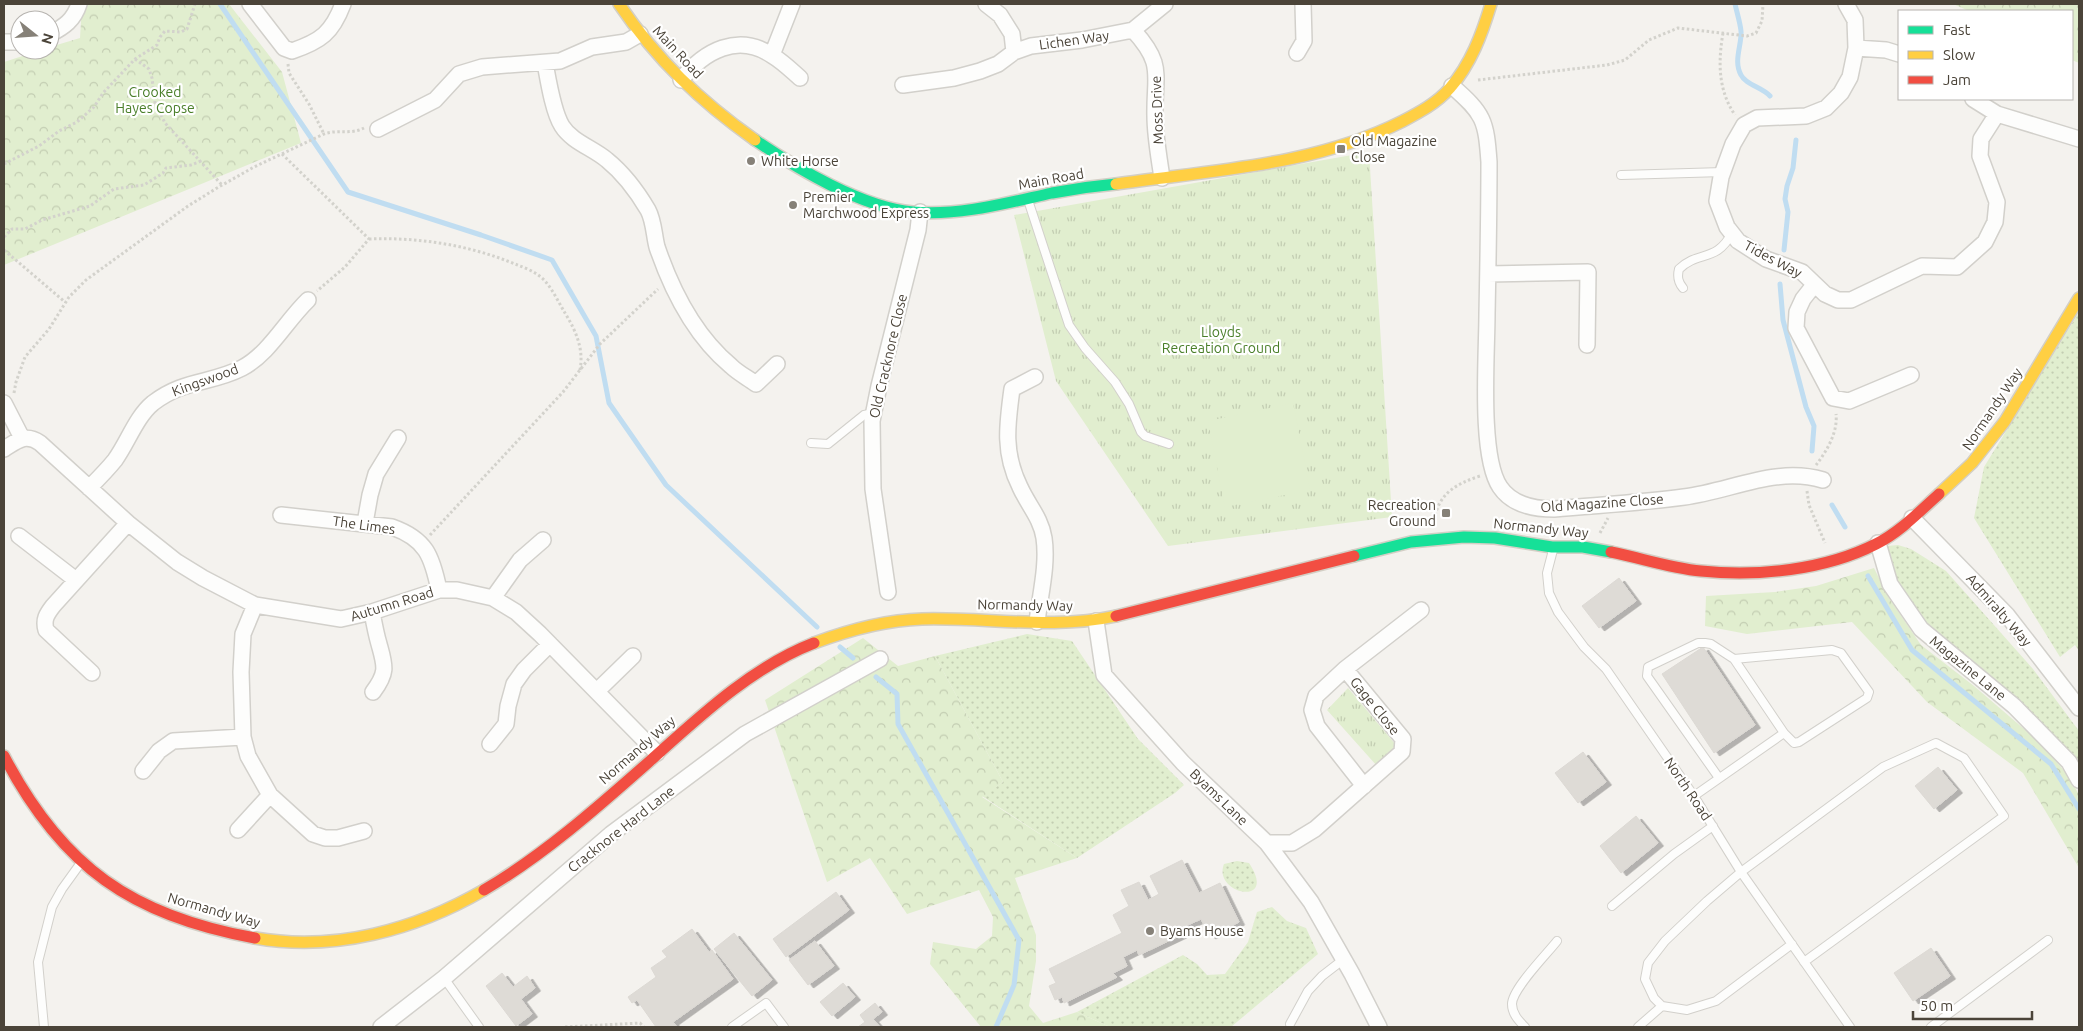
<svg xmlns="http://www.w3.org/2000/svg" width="2083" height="1031" font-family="Ubuntu,sans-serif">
	<defs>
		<pattern id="grass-dots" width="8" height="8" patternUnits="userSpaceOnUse" patternTransform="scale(1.25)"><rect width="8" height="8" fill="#e1eecf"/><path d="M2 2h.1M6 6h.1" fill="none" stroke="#c3cdb2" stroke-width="1.8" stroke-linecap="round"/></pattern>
		<pattern id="forest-crowns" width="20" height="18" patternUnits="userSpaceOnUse" patternTransform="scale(1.25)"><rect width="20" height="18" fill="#e1eecf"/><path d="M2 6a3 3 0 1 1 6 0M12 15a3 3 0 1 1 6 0" fill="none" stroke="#c3cdb2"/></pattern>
		<pattern id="park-tufts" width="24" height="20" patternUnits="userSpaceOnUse" patternTransform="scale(1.25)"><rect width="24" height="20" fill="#e1eecf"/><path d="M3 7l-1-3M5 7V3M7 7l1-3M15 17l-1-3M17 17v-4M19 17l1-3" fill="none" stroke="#c3cdb2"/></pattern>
		<filter id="shadow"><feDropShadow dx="5.5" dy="3" stdDeviation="0" flood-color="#0004"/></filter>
	</defs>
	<rect width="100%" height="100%" fill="#f4f2ee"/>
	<path fill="url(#grass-dots)" d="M2079 312V651L2075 645 2060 657 1974 518 1984 467Z
		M1898 545 1911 549 1946 571 2033 669 2079 731V769C2051 736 2022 704 1990 676 1982 669 1973 664 1965 658 1930 631 1891 591 1887 546Z
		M1027 634 1072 641 1138 739 1184 785 1175 793 1077 858 982 796 1003 782 935 656Z
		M1237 861 1249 863C1279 908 1212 894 1224 864Z
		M1272 907 1287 921 1306 928 1318 954 1231 1027H1110L1077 1012 1183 955 1197 964 1207 975 1225 974 1248 942 1257 912Z"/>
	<path fill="url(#forest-crowns)" d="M82 4H229L282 72 301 143 4 265V62L41 50H50V47L80 38Z
		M1953 4H2079V63L2072 60V11H1969Z
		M1874 568 1889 598 1921 645 1974 686 2037 740 2069 776 2079 795V868L2023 773 1927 702 1852 622 1747 634 1705 626 1706 596 1775 592 1816 586Z
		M863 638 898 666 935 656 1003 782 982 797 1077 858 1015 878 1036 935V961L1029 1006 1043 1023 1077 1012 1110 1027H981L930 964 933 942 976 949 992 936 993 917 979 890 907 914 870 858 827 882 765 700Z"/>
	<path fill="url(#park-tufts)" d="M1369 152 1392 517 1168 546 1056 381 1014 215Z
		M1348 688 1396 745 1377 766 1327 710Z"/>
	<path fill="#e1eecf" d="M1293 403 1310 490 1225 507 1208 421Z"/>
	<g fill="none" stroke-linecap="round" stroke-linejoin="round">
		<path stroke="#c0ddf1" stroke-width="5" d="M220 4 348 192 481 235 552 260 596 336 609 403 666 485 817 627
			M1735 4C1737 13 1740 22 1741 31 1742 45 1733 61 1741 75 1746 85 1762 87 1770 96
			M1784 250 1788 212 1785 199 1787 186 1793 168 1796 140
			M1780 284 1783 320 1806 407 1814 426 1812 451
			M1832 505 1845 527
			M1868 576 1912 650 2051 764 2079 809
			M840 647 853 658
			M876 677 897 694 898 724 1019 940 1014 985 996 1027"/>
	</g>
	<path fill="#dedbd6" stroke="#dcd9d4" filter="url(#shadow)" d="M1619 578 1636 601 1599 628 1582 606Z
		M1703 647 1755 725 1714 753 1662 674Z
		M1583 752 1606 782 1578 803 1555 773Z
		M1938 767 1957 790 1934 809 1915 786Z
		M1636 816 1658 843 1621 873 1600 846Z
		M1182 860 1199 893 1220 883 1239 922 1210 936 1201 919 1179 929 1181 935 1139 955 1137 950 1123 957 1127 966 1113 973 1117 977 1064 1003 1062 997 1055 1000 1049 986 1056 983 1049 969 1122 933 1113 915 1129 906 1121 890 1139 882 1148 900 1159 894 1150 876Z
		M836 892 849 910 786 957 773 939Z
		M692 929 709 952 712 950 733 979 673 1022 677 1027H656L637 1000 632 1003 628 997 656 977 651 968 667 957 662 951Z
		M734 933 772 980 752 996 714 949Z
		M815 941 834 966 808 985 789 960Z
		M1931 948 1950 976 1913 1001 1894 973Z
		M502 973 513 987 527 976 535 988 521 999 532 1014 516 1026 486 986Z
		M843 983 855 997 832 1016 820 1002Z
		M875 1003 882 1012 873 1019 880 1027H858L865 1022 860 1015Z"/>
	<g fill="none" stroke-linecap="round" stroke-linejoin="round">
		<g stroke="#d2d0cb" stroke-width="10">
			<path id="lane" d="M1621 175 1723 172
				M1028 200 1069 325 1085 348 1115 382 1129 404 1141 432 1145 436 1169 444
				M1683 288C1678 282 1677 277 1679 269 1699 250 1716 263 1732 233
				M811 443 828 444 864 415 874 413
				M1553 550 1547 573 1549 593 1558 612 1584 647 1606 669 1694 796 1741 872 1850 1027
				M1719 778 1647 676 1648 667 1698 643H1705L1711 644 1734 659
				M1694 796 1784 733 1734 659 1832 650 1841 653 1869 692 1867 698 1799 742 1794 743 1784 733
				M1612 906 1674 854 1713 826
				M444 978 479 1027
				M1662 1006 1654 998 1645 979 1648 963 1665 941 1707 901 1741 872 1883 767 1936 743 1964 758 2004 816 1804 962
				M1290 1024 1308 991 1322 976 1344 959
				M44 1027 38 962 52 907 62 889 80 864
				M732 1027 766 1003 784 1027
				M1525 1027C1519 1021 1512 1014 1512 1004 1512 989 1547 954 1557 941
				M1638 1027 1662 1006 1687 1010 1716 1001 1792 944
				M1931 1027 2048 940"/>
		</g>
		<g stroke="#d2d0cb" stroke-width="18">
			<path id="street" d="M250 4 284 48 292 51C321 41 332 33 343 4
				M986 4 1000 15 1012 34 1014 52
				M1846 4 1855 20 1856 48 1850 77 1841 93 1826 108 1806 116 1757 118 1744 125 1733 144 1721 177 1717 201 1727 227 1738 241 1766 259 1802 272 1825 294 1838 300H1851L1922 266 1957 267 1985 242 1995 222 1997 202 1980 156 1981 139 1997 114
				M50 34C64 27 74 20 79 4
				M4 42H20
				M1856 48 1886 50 1899 54
				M1297 53 1304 41 1303 4
				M772 55 792 4
				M545 63C548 79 553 112 562 126 572 142 593 148 607 160 623 173 638 193 648 210 654 221 654 236 657 247 672 291 695 336 731 366 738 373 748 378 756 384L777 364
				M681 80C704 51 738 32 773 56 783 62 792 71 800 78
				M903 85 954 78 980 71 998 64 1014 52 1031 46 1082 40 1133 30
				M1452 86C1484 114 1486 120 1489 162 1489 213 1488 263 1487 314 1487 354 1479 456 1500 487 1512 505 1533 509 1554 509 1597 505 1641 503 1684 497 1731 491 1776 466 1823 480
				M1973 99 1997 114 2079 139
				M378 129 435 100 459 74 482 67 560 61 592 47 626 42 640 34
				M1162 178C1159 157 1155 136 1155 116 1154 74 1165 65 1133 30L1165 4
				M1488 274 1588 272 1587 345
				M1814 285 1803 299 1797 312 1796 328 1833 398 1849 401 1911 375
				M1035 377 1012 389C1007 425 1003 453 1020 487 1028 505 1041 518 1044 538 1048 565 1040 595 1037 622
				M4 403 22 438
				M4 449C17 441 25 433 40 443L128 523 177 562 203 578 255 605 341 619 372 612 439 590H457L493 598 516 612 540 634 657 753
				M89 488C98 479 107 470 115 460 128 442 136 417 153 403 184 379 211 384 242 368 269 354 286 321 308 300
				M281 515 392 527C426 539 432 556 439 590
				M1912 518 2007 615 2079 708
				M365 523 370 495 376 474 398 438
				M19 536 76 580
				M1878 543 1890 584 1921 629 2014 706 2069 762 2079 780
				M888 592 873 489 872 421 879 386 918 230 920 212
				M493 598 520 560 543 540
				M255 605 243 634 241 672 243 737 248 756 270 795 313 834 325 838H338L364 831
				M372 612C374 623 376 634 379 644 385 666 388 672 373 692
				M1096 621 1104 675 1183 763 1267 843 1311 902 1352 974 1379 1027
				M92 673 46 630C43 619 47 614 53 606L128 523
				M597 691 633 656
				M490 744 506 724 508 706 514 684 524 670 550 644
				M143 771 159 751 173 741 243 737
				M1364 786 1317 726 1312 710 1316 696 1345 669 1421 610
				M238 830 270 795
				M1267 843H1292L1315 829 1402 752 1403 739 1345 669
				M381 1027 444 978 611 834 745 734 880 659"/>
		</g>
		<g stroke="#d3cfc5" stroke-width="14">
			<path id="fast" d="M755 140C796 168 863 208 913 212 960 216 1006 203 1052 193 1073 189 1094 186 1116 184
				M1354 556 1411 542 1464 537 1495 538 1552 547H1583L1611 552"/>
		</g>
		<g stroke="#d3cfc5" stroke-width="14">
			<path id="slow" d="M619 4C657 60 700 101 755 140
				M1116 184C1213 170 1314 166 1403 121 1420 112 1437 103 1450 88 1471 64 1482 34 1491 4
				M1939 494 1972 463 2005 421 2079 298
				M814 643C849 630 884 620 922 619 986 617 1053 630 1116 616
				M255 938C335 952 415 930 484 890"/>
		</g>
		<g stroke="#d3cfc5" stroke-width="14">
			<path id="jam" d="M1611 552C1641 558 1670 568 1701 571 1757 577 1825 570 1876 544 1900 532 1919 512 1939 494
				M1116 616 1354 556
				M4 756C62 867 132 916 255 938
				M484 890C544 855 599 806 651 760 700 716 752 667 814 643"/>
		</g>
		<path stroke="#d3d2cc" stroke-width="3" stroke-dasharray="2.5 2.5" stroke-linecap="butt" d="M1723 33C1718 62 1718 90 1735 115
			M135 59 149 69 152 78 155 103 165 123 222 185
			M288 64 289 73 309 104 324 134
			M1478 80 1607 65 1625 60 1649 40 1678 28 1747 36 1756 33 1762 21 1763 4
			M282 154 369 239 345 267 317 291
			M4 164 39 146 59 131 77 122 94 107 103 93 135 59 157 45 160 37 165 31 181 32 187 29 195 4
			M4 237 12 229H25L42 220 90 206 114 189 144 185 163 173 166 168 191 165 201 161
			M369 239C418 237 469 245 515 264 525 268 537 272 545 281 553 290 559 303 565 313 576 331 584 349 580 370
			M4 250 65 302
			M14 393 16 382 25 357 49 329 69 297 86 280 188 206 217 188 254 167 324 134C338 129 350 135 364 128
			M1816 465C1827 451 1838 432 1836 414
			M1807 491 1809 505 1825 543
			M1434 520C1439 493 1456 484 1480 476
			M1600 533 1608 518
			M430 535 563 392 600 344 658 289
			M565 1027 640 1023 644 1027"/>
		<use href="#lane" stroke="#fdfdfc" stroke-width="8"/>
		<use href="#street" stroke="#fdfdfc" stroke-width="15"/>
		<use href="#fast" stroke="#16e098" stroke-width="11"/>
		<use href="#slow" stroke="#ffcf43" stroke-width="11"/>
		<use href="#jam" stroke="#f24e42" stroke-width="11"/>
	</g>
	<g fill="#868178" stroke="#fff" stroke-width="2">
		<rect x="1336" y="144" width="10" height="10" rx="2.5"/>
		<circle cx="751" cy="161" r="5"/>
		<circle cx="793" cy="205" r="5"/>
		<rect x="1441" y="508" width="10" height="10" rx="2.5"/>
		<circle cx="1150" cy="931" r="5"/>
	</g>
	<g text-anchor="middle" stroke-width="4.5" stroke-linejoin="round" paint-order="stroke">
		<g font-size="14" fill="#4b4439" stroke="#fff">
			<text transform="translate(1074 40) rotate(-8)" y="5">Lichen Way</text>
			<text transform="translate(678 52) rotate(47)" y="5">Main Road</text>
			<text transform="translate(1157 110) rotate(-92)" y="5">Moss Drive</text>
			<text transform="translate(1051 179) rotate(-10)" y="5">Main Road</text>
			<text transform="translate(1773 259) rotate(28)" y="5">Tides Way</text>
			<text transform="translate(888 356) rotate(-77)" y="5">Old Cracknore Close</text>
			<text transform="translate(205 380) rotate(-20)" y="5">Kingswood</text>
			<text transform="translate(1992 409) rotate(-56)" y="5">Normandy Way</text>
			<text transform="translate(1602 503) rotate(-4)" y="5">Old Magazine Close</text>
			<text transform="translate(364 525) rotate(8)" y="5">The Limes</text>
			<text transform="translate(1541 528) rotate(6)" y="5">Normandy Way</text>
			<text transform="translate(392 604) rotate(-17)" y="5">Autumn Road</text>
			<text transform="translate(1025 605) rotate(1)" y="5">Normandy Way</text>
			<text transform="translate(1999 610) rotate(49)" y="5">Admiralty Way</text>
			<text transform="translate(1968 668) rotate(39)" y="5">Magazine Lane</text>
			<text transform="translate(1375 706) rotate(51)" y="5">Gage Close</text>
			<text transform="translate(637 750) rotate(-41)" y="5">Normandy Way</text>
			<text transform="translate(1688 789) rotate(56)" y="5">North Road</text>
			<text transform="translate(1219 797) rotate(44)" y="5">Byams Lane</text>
			<text transform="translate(621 829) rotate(-38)" y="5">Cracknore Hard Lane</text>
			<text transform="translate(214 910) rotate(16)" y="5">Normandy Way</text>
		</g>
		<g font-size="14" fill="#4a7f2a" stroke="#fff">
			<text x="155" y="97">Crooked<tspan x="155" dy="16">Hayes Copse</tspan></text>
			<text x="1221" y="337">Lloyds<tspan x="1221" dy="16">Recreation Ground</tspan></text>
		</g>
		<g font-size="14" fill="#4b4439" stroke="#fff" text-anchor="start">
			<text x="1351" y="146">Old Magazine<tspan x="1351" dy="16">Close</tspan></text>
			<text x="761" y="166">White Horse</text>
			<text x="803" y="202">Premier<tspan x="803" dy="16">Marchwood Express</tspan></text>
			<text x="1436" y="510" text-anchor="end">Recreation<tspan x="1436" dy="16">Ground</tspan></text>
			<text x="1160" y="936">Byams House</text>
		</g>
	</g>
	<rect width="2083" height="1031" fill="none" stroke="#4b4439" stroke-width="10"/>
	<rect x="1898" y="10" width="175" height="90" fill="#ffffff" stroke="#b7b4b0"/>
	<rect x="1908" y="26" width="25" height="8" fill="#16e098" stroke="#b7b4b0"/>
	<text x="1943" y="35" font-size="15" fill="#4b4439">Fast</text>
	<rect x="1908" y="51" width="25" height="8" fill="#ffcf43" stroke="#b7b4b0"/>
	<text x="1943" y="60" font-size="15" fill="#4b4439">Slow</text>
	<rect x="1908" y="76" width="25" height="8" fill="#f24e42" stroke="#b7b4b0"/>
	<text x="1943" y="85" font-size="15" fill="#4b4439">Jam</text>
	<g transform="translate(35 35) rotate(107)"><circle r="24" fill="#ffffff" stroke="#b7b4b0"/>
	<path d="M0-4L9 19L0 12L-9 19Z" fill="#868178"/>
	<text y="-8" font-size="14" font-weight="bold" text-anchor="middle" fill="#4b4439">N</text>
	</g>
	<path d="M1913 1011v8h119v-8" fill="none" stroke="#4b4439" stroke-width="2.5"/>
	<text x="1920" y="1011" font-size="15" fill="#4b4439" stroke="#ffffff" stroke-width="4" paint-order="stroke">50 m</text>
</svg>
